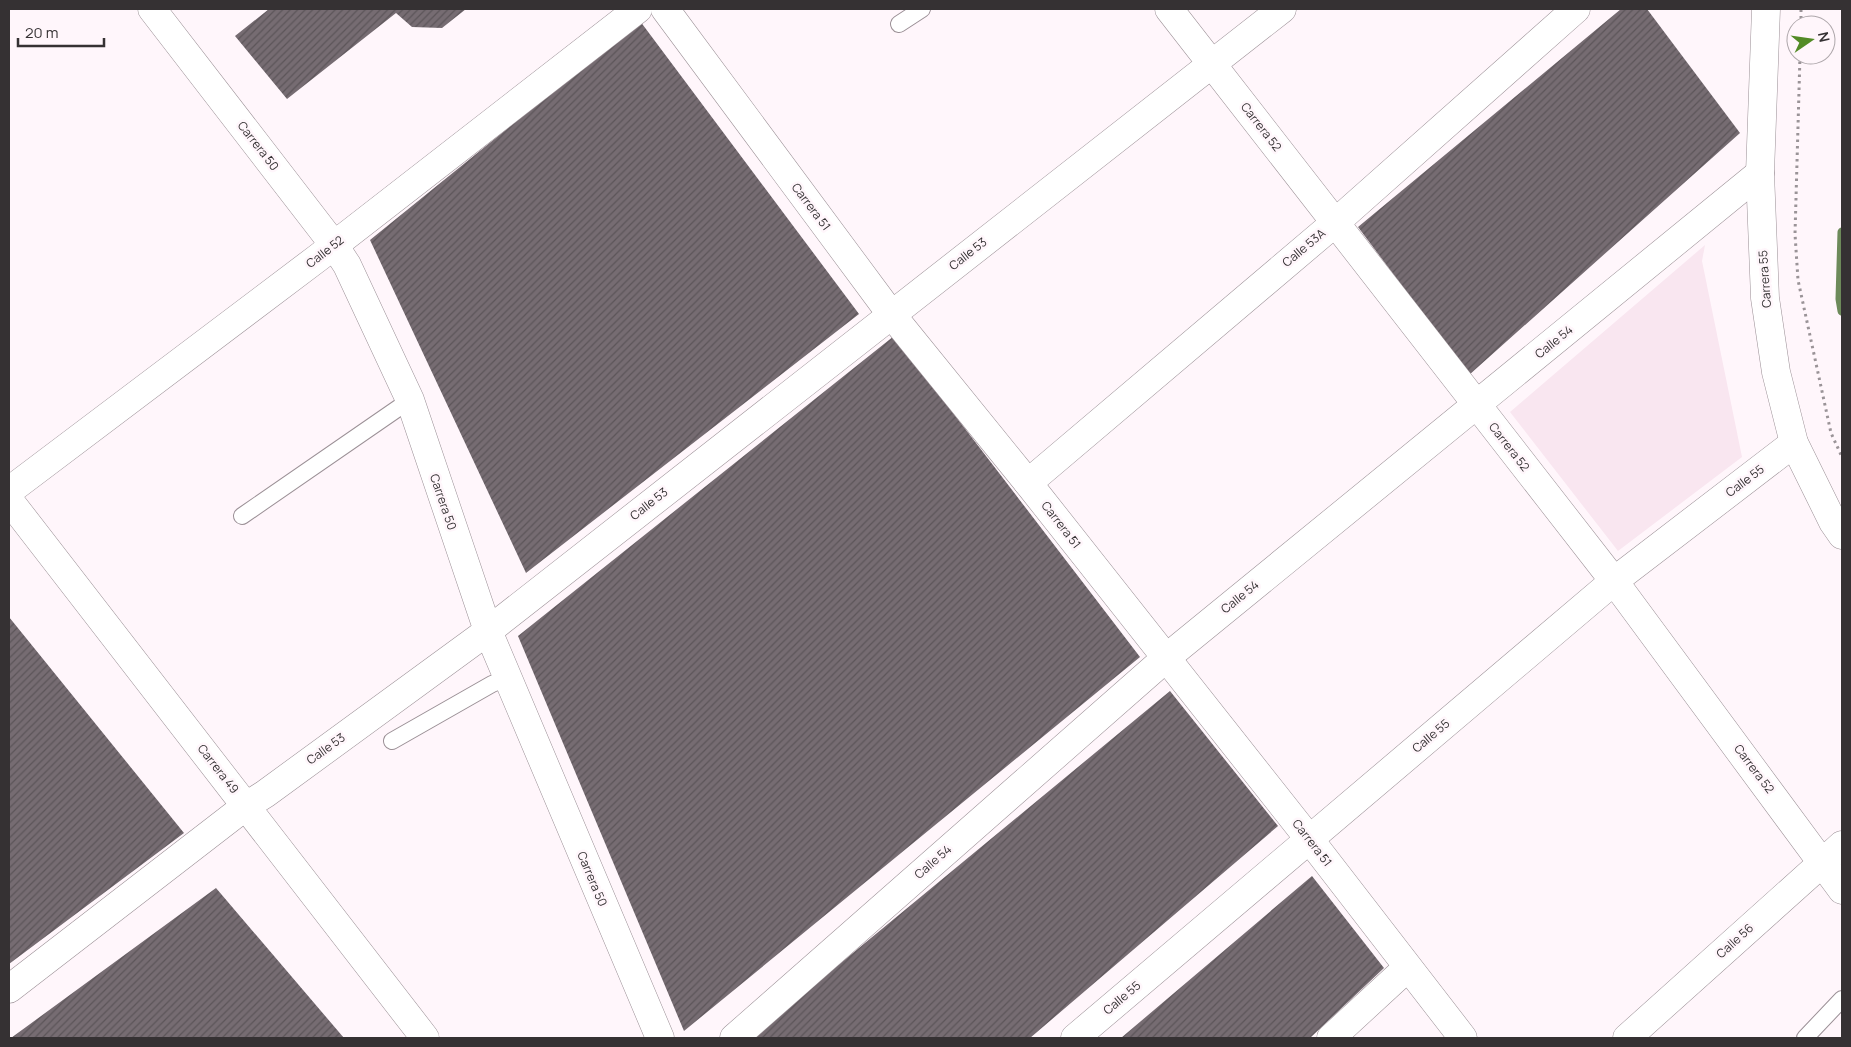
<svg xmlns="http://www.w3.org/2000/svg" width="1851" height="1047" font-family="Manrope,sans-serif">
	<defs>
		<pattern id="building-hatch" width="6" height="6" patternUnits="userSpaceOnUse" patternTransform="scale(1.25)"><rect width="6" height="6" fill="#766c72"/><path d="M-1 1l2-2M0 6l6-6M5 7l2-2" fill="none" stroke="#5c5559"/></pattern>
	</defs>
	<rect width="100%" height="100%" fill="#fff6fb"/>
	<path fill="#f9e6f0" d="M1705 245 1702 261 1742 457 1618 551 1510 412Z"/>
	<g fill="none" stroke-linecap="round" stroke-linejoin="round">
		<path stroke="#6d8a5a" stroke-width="9" d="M1842 232 1840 299 1842 311"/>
	</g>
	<path fill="url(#building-hatch)" d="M269 9H466L442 28 412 27 396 13 287 99 235 36Z
		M1621 9H1647L1740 133 1469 375 1358 227Z
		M640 21 859 314 526 573 370 240Z
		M894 336 1140 657 684 1031 518 636Z
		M9 617 184 833 9 964Z
		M1170 691 1278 826 1030 1038H750Z
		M1312 876 1384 968 1310 1038H1121Z
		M216 888 344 1038H11Z"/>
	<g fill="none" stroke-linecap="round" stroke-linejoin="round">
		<g stroke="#9b9096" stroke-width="18">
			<path id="lane" d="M899 24 922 9
				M242 516 410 400
				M392 741 492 684 507 678
				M1805 1038 1842 999"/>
		</g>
		<g stroke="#9b9096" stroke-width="29">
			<path id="street" d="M152 9 334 245 347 265 410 400 488 631 660 1038
				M1028 483 1336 222 1576 9
				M9 491 319 257 638 9
				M9 989 246 806 265 794 488 631 1282 9
				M734 1038 1166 658 1760 173
				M1075 1038 1614 581 1794 443
				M1331 1038 1407 968"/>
		</g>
		<g stroke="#9b9096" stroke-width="29">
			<path id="secondary" d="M665 9 891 314 1028 483 1310 840 1463 1038
				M1169 9 1614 581 1842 890
				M1766 9 1760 173 1765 298 1776 372 1794 443 1833 522 1842 535
				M9 500 425 1038
				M1627 1038 1842 845"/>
		</g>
		<path stroke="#9a9397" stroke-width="3" stroke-dasharray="2.5 4" stroke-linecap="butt" d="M1801 25V9
			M1800 55 1795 234 1798 280 1831 433 1842 457"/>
		<use href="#lane" stroke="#fff" stroke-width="16"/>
		<use href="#street" stroke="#fff" stroke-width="28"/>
		<use href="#secondary" stroke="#fff" stroke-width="28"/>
	</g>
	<g text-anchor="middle" stroke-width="5" stroke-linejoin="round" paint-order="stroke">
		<g font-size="12" fill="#353133" stroke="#fff6fb">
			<text transform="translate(1261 127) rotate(52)" y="4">Carrera 52</text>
			<text transform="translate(258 146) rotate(52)" y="4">Carrera 50</text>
			<text transform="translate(811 207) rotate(53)" y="4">Carrera 51</text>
			<text transform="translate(1304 248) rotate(-40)" y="4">Calle 53A</text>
			<text transform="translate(325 252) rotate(-38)" y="4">Calle 52</text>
			<text transform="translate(968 254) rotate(-38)" y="4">Calle 53</text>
			<text transform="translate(1765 279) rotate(-94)" y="4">Carrera 55</text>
			<text transform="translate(1554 342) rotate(-39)" y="4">Calle 54</text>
			<text transform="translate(1509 447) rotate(52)" y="4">Carrera 52</text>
			<text transform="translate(1745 481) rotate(-37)" y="4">Calle 55</text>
			<text transform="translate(443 502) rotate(71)" y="4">Carrera 50</text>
			<text transform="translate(649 504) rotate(-38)" y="4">Calle 53</text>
			<text transform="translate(1061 525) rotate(52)" y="4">Carrera 51</text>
			<text transform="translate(1240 597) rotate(-39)" y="4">Calle 54</text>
			<text transform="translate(1431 736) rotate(-40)" y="4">Calle 55</text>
			<text transform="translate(326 749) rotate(-36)" y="4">Calle 53</text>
			<text transform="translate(218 769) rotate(52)" y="4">Carrera 49</text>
			<text transform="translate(1754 769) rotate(53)" y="4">Carrera 52</text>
			<text transform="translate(1312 843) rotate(52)" y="4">Carrera 51</text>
			<text transform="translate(933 862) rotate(-41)" y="4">Calle 54</text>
			<text transform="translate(592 879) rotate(67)" y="4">Carrera 50</text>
			<text transform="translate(1735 941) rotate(-42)" y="4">Calle 56</text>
			<text transform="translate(1122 998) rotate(-40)" y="4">Calle 55</text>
		</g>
	</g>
	<rect width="1851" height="1047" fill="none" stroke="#353133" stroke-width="20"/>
	<g transform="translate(1811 40) rotate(77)"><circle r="24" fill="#fff6fb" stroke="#aea7ab"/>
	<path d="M0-4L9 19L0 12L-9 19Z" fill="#538b26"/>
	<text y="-8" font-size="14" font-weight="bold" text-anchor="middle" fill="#353133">N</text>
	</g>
	<path d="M18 38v8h86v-8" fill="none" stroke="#353133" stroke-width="2.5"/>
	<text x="25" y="38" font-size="15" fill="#353133" stroke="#fff6fb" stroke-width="4" paint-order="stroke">20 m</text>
</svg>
